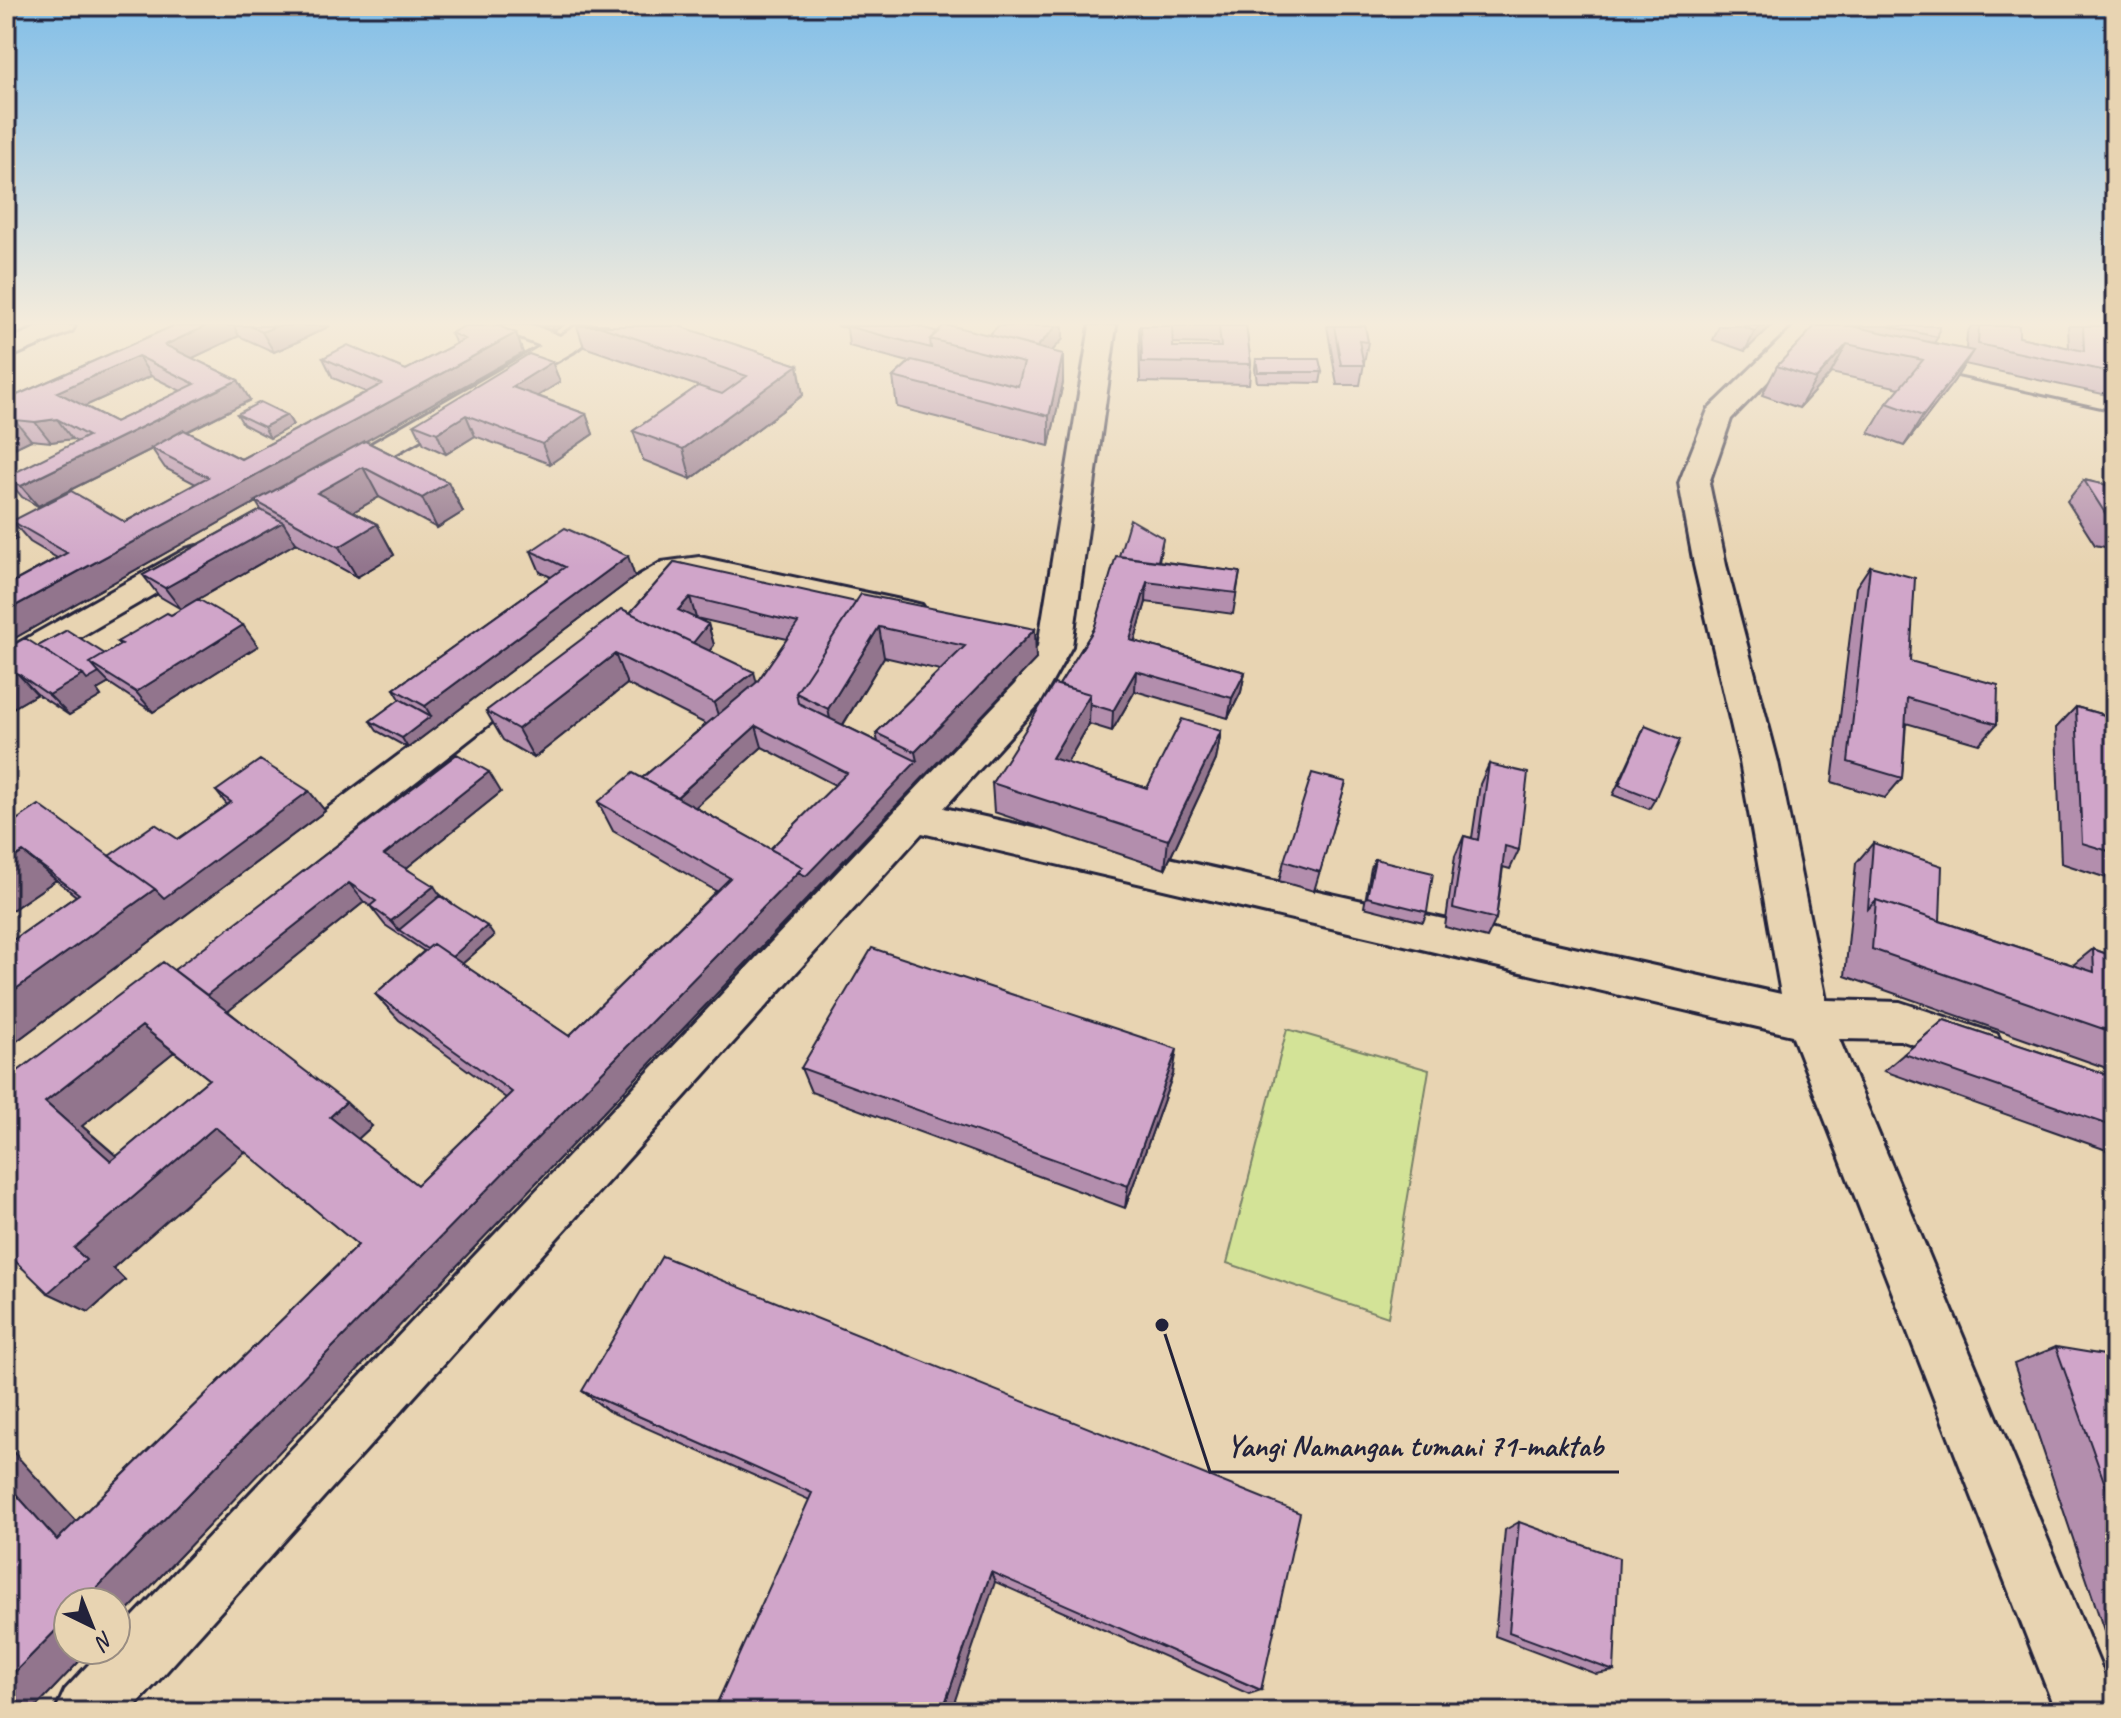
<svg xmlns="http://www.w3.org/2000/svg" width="2121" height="1718" font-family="Caveat,sans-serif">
	<rect width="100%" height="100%" fill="#e8d4b2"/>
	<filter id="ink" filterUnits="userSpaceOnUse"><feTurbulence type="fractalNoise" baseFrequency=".0125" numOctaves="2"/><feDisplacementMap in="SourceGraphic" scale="16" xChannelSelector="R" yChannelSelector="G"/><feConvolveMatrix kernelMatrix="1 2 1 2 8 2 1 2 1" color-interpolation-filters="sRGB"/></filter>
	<g filter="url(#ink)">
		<path fill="#d3e397" stroke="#7a8269" stroke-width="2" d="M1287 1029 1429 1070 1388 1317 1227 1263Z"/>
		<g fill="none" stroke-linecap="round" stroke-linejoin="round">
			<g stroke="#22223b" stroke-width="6">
				<path id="street" d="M41 326H75L72 331 6 359V341Z
					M498 326H535L560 336 576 326H607L573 352 346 482 336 485 326 482 321 476 326 470 541 346 501 331Z
					M1090 326H1116L1072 646 1041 702 944 808 1781 994 1740 762 1694 565 1679 483 1708 410 1795 326H1822L1731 419 1709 483 1726 565 1778 762 1826 1000 1900 1002 1997 1034 2004 1048 1997 1062 1981 1068 1900 1040 1839 1039 2115 1701V1712H2056L1792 1035 922 833 130 1712H55L65 1690 102 1650H116V1635L1015 684 1038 646Z
					M1908 348 2115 394V410L1899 362 1895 356 1899 350Z
					M197 546 208 549 213 556 208 563 18 673 6 677V650L186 549Z
					M699 557 910 602 922 605 927 613 922 621 910 624 699 577 680 579 660 590 22 1091 6 1097V1049L638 576 662 562Z"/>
			</g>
			<use href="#street" fill="#e8d4b2" fill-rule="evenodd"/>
		</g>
		<path fill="#b38ead" stroke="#22223b" stroke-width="2" fill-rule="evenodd" d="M173 326H330L299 341 274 352 239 336 192 358 238 380 250 400 187 432 241 459 366 392 333 378 323 358 406 370 456 344 451 333H516L523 353 365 441 448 482 463 512 437 528 379 497 353 512 377 524 394 555 357 577 296 543 198 599 258 646 153 712 109 683 97 690 101 696 69 715 37 694 6 712V649L38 646 106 654 120 645 117 642 171 615 181 609 159 596 143 575 261 510 256 502 6 643V584L8 585 57 558 30 542 12 521 125 522 196 484 165 468 152 449 38 506 22 497 6 478 77 442 72 439 51 442 31 440 6 452V400ZM151 376 181 391 115 422 85 406Z
			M539 326H562L554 331Z
			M577 326H679L798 365 803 395 691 479 643 460 633 431 698 386 584 347Z
			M837 326H923L922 328 938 332 1063 339 1052 351 1063 383 1049 446 897 407 893 377 909 362 849 346 847 328Z
			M1139 326H1246L1251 364 1249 384 1140 382ZM1173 343 1217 344V347H1173Z
			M1327 326H1365L1368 342 1360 385H1337Z
			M1719 326H1771L1745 351 1713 340Z
			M1815 326H1939L1938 337 1934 343 1966 350 1967 333 1971 326H2019V337L2069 348 2068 326H2115V385L2107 395 1965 364 1954 381 1904 446 1869 433 1887 403 1900 388 1831 373 1799 408 1762 395 1777 366Z
			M1256 359 1322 372 1320 383 1257 382 1255 369Z
			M552 362 560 382 538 396 586 414 593 434 550 464 475 436 446 454 424 444 414 424Z
			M237 414 287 415 293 425 270 438 243 424Z
			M2084 480 2115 487V549L2095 545 2067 501Z
			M1163 538 1159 561 1240 572 1233 614 1146 602 1134 641 1245 672 1241 692 1228 718 1135 691 1112 731 1089 724 1067 763 1147 788 1221 731 1216 760 1165 869 994 812 992 783 1059 685 1094 629 1119 556Z
			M531 551 635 577 408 748 377 731 370 721 400 699 394 689 551 577 540 572Z
			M675 562 1036 659 116 1623V1602L68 1650H90L31 1712 76 1521 358 1245 245 1151 113 1268 125 1280 89 1312 6 1252 174 970 501 792 406 868 494 936 462 964 569 1036 716 891 613 831 598 802 642 778 706 724 627 684 534 758 503 740 486 711 630 613ZM695 618H696L787 639 757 682 709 651 714 645 708 624ZM884 657 940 670 876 733 878 742 843 725ZM762 747 835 785 770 849 695 807ZM364 902 370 906 385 925 424 951 375 994 399 1020 506 1098 417 1185 358 1139 372 1126 228 1011ZM174 1052 209 1079 117 1156 82 1126Z
			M1870 566 1910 661 1997 724 1979 744 1906 723 1902 778 1885 798 1832 782 1856 587Z
			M2076 707 2115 718V878L2113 880 2061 863 2056 728Z
			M1645 726 1655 799 1649 809 1613 795Z
			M1489 764 1519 850 1510 869 1503 867 1496 919 1487 938 1445 927 1455 856 1464 836 1472 838 1480 784Z
			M1346 782 1314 891 1279 881 1284 861Z
			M216 791H309L325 811 6 1049V945L76 896 56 880 6 914V827L109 856 178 839 227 805Z
			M1873 843 1940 921 2073 965 2093 949 2115 957V1071L1845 976 1856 863Z
			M1375 859 1427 912 1423 922 1364 907 1371 868Z
			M1944 1020 2115 1077V1153L1884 1071Z
			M801 1068 1173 1074 1125 1208 811 1092Z
			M2056 1347 2115 1368V1663L2014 1364Z
			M582 1391 1261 1690 1249 1694 608 1411Z
			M1519 1522 1614 1671 1596 1674 1495 1636 1505 1530Z"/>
		<path fill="#92748d" stroke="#22223b" stroke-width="2" d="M206 326H234L239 336 178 365 165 345Z
			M276 326H330L299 341 274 352 262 332Z
			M552 326H562L554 331Z
			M1057 326H1063V339L1030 375V355Z
			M1760 326H1771L1745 351 1755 331Z
			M516 333 523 353 257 502 255 501 256 502 13 639 6 631V611Z
			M1847 344 1831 373 1799 408 1816 379Z
			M1973 351 1954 381 1904 446 1923 416Z
			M1063 354V383L1049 446V416Z
			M138 356 151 376 72 412 57 392Z
			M552 362 560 382 520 407 512 387Z
			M798 365 803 395 691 479 683 449Z
			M238 380 250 400 38 506 21 486Z
			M586 414 593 434 550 464 542 444Z
			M287 415 293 425 270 438 264 427Z
			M466 415 475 436 446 454 437 433Z
			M57 419 72 439 51 442 35 422Z
			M15 420 31 440 6 452V424Z
			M363 467 379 497 334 523 317 493Z
			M448 482 463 512 437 528 422 498Z
			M283 522 296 543 181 609 165 588Z
			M377 524 394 555 357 577 339 547Z
			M6 526 17 539 6 544Z
			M628 556 635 577 408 748 402 738 431 716 425 706Z
			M1147 582 1146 602 1129 660 1130 640Z
			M690 597 696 618 685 631 678 610Z
			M708 624 714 645 695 669 688 648Z
			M243 625 258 646 153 712 136 692Z
			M879 627 884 657 834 739 828 709Z
			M1035 629 1036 659 116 1623V1602H83L803 867 917 761 915 752Z
			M6 631 13 639 6 643Z
			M615 654 627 684 534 758 518 729Z
			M1136 671 1135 691 1112 731 1113 711Z
			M754 672 762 702 724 733 714 703Z
			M1245 672 1241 692 1228 718 1232 698Z
			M17 673 37 694 6 712V679Z
			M99 673 109 683 97 690 101 696 69 715 49 695 83 675Z
			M1090 694 1089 724 1053 788 1052 758Z
			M756 726 762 747 680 821 672 802Z
			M1221 731 1216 760 1165 869 1168 840Z
			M489 772 501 792 399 874 384 855Z
			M309 791 325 811 6 1049V996L155 889Z
			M23 852 56 880 6 914V863Z
			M349 883 364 902 226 1013 206 995Z
			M434 886 447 905 399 930 391 921Z
			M487 926 494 936 454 971 446 962Z
			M142 1026 174 1052 82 1126 147 1183 111 1161 45 1102Z
			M1177 1049 1173 1074 1125 1208 1128 1186Z
			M346 1102 372 1126 357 1140 330 1117Z
			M215 1127 247 1150 113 1268 125 1280 89 1312 48 1293 74 1248Z
			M6 1444 102 1550 57 1540 6 1483Z
			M991 1572 995 1582 951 1712H942Z
			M68 1618V1650H90L31 1712H6V1681Z"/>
		<path fill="#d0a5c9" stroke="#22223b" stroke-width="2" fill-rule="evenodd" d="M173 326H206L165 345 238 380 21 486 6 477 88 436 57 419 35 422 15 420 6 424V400ZM138 356 195 384 115 422 57 392Z
			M250 326H276L262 332Z
			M464 326H499L516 333 6 611V584L8 585 67 553 12 521 71 491 125 522 208 477 151 448 184 430 241 459 382 384 323 358 348 345 406 370 465 339 451 333Z
			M599 326H679L798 365 683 449 633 431 698 386 722 394 747 376Z
			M846 326H917L938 332 930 339 931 348Z
			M943 326H953L1063 354 1049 416 893 377 912 360 1018 386 1024 363 930 339Z
			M998 326H1057L1037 347 989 335Z
			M1141 326H1172L1173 347H1221L1219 326H1246L1251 364 1142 362Z
			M1334 326H1365L1368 342 1359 341 1364 365H1341Z
			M1741 326H1760L1755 331Z
			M1815 326H1851L1973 351 1923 416 1887 403 1923 360 1847 344 1816 379 1777 366Z
			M1887 326H1939L1938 337Z
			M1979 326H2019V337L2084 351 2083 326H2115V373L1978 344Z
			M529 354 552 362 512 387 586 414 542 444 466 415 437 433 414 424Z
			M1256 359H1319L1322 372H1258Z
			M260 402 287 415 264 427 237 414Z
			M365 441 448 482 422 498 363 467 317 493 377 524 339 547 255 501Z
			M2084 480 2115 487V525L2112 524Z
			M261 510 283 522 165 588 143 575Z
			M1130 519 1163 538 1158 561 1119 556Z
			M565 528 628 556 425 706 394 689 565 567 531 551Z
			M1116 556 1240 572 1236 593 1147 582 1130 640 1245 672 1232 698 1136 671 1113 711 1090 704V694L1059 685 1094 629Z
			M675 562 856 602 796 693 798 703 917 761 806 876 798 872 803 867 770 849 847 773 756 726 677 797 642 778 757 682 798 623 690 597 678 610 708 624 693 643 630 613Z
			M1870 566 1915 578 1910 661 1998 685 1997 724 1907 698 1902 778 1848 762Z
			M861 594 1035 629 915 752 876 733 965 646 879 627 828 709 796 693Z
			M198 599 243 625 136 692 90 663 122 644 117 642 167 613 171 615Z
			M622 609 754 672 714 703 615 654 518 729 486 711Z
			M67 630 105 654 90 663 99 673 87 680 83 675 38 646Z
			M25 638 83 675 49 695 17 673 6 679V649Z
			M1054 684 1090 694 1052 758 1147 788 1182 719 1221 731 1168 840 992 783Z
			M400 699 431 716 402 738 370 721Z
			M2076 707 2115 718V853L2082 843Z
			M1645 726 1680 740 1655 799 1619 785Z
			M457 754 489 772 384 855 434 886 391 921 370 906 376 901 349 883 207 995 174 970Z
			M260 760 309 791 164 898 155 889 109 856 155 824 178 839 231 802 216 791Z
			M1489 764 1528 773 1519 850 1505 846 1496 919 1453 908 1464 836 1478 840Z
			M633 773 803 867 83 1602H68V1618L6 1681V1483L57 1540 358 1245 215 1127 74 1248 86 1260 48 1293 6 1252V1080L163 962 346 1102 330 1117 417 1185 512 1092 375 994 433 944 569 1036 730 878 598 802ZM142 1026 209 1079 111 1161 45 1102Z
			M1312 773 1346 782 1320 872 1284 861Z
			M39 805 155 889 6 996V945L79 894 23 852 6 863V827Z
			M1873 843 1942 866 1940 921 1876 900 1868 909Z
			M1375 859 1433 873 1427 912 1367 897Z
			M440 896 487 926 452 957 433 944 427 949 399 930Z
			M1876 900 2094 972 2093 949 2115 957V1033L1872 949Z
			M872 948 1177 1049 1128 1186 801 1068Z
			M1944 1020 2115 1077V1127L1904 1054Z
			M662 1256 1300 1513 1261 1690 991 1572 942 1712H713L812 1493 582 1391Z
			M2056 1347 2110 1356 2115 1368V1512Z
			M1519 1522 1619 1558 1614 1671 1509 1632Z"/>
	</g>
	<linearGradient id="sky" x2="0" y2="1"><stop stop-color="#81bee8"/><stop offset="0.57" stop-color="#f5ecdc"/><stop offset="1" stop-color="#f5ecdc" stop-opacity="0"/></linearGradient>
	<rect width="2121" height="567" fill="url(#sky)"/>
	<path fill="none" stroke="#22223b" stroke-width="3" d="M1162 1325L1210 1472H1619"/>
	<circle fill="#22223b" stroke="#e8d4b2" stroke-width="3" cx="1162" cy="1325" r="8"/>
	<g font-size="30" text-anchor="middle" font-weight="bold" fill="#22223b" stroke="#e8d4b2" stroke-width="8" stroke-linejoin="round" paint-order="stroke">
		<text x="1415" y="1456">Yangi Namangan tumani 71-maktab</text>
	</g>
	<rect width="2121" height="1718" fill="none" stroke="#e8d4b2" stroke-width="32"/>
	<rect x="16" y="16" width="2089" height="1686" fill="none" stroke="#22223b" stroke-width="3" filter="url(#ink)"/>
	<g transform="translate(92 1626) rotate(137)"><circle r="38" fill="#e8d4b2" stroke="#998d82" stroke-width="2"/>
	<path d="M0-6L14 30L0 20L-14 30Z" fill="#22223b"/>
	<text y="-12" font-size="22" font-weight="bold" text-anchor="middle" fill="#22223b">N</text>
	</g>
</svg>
